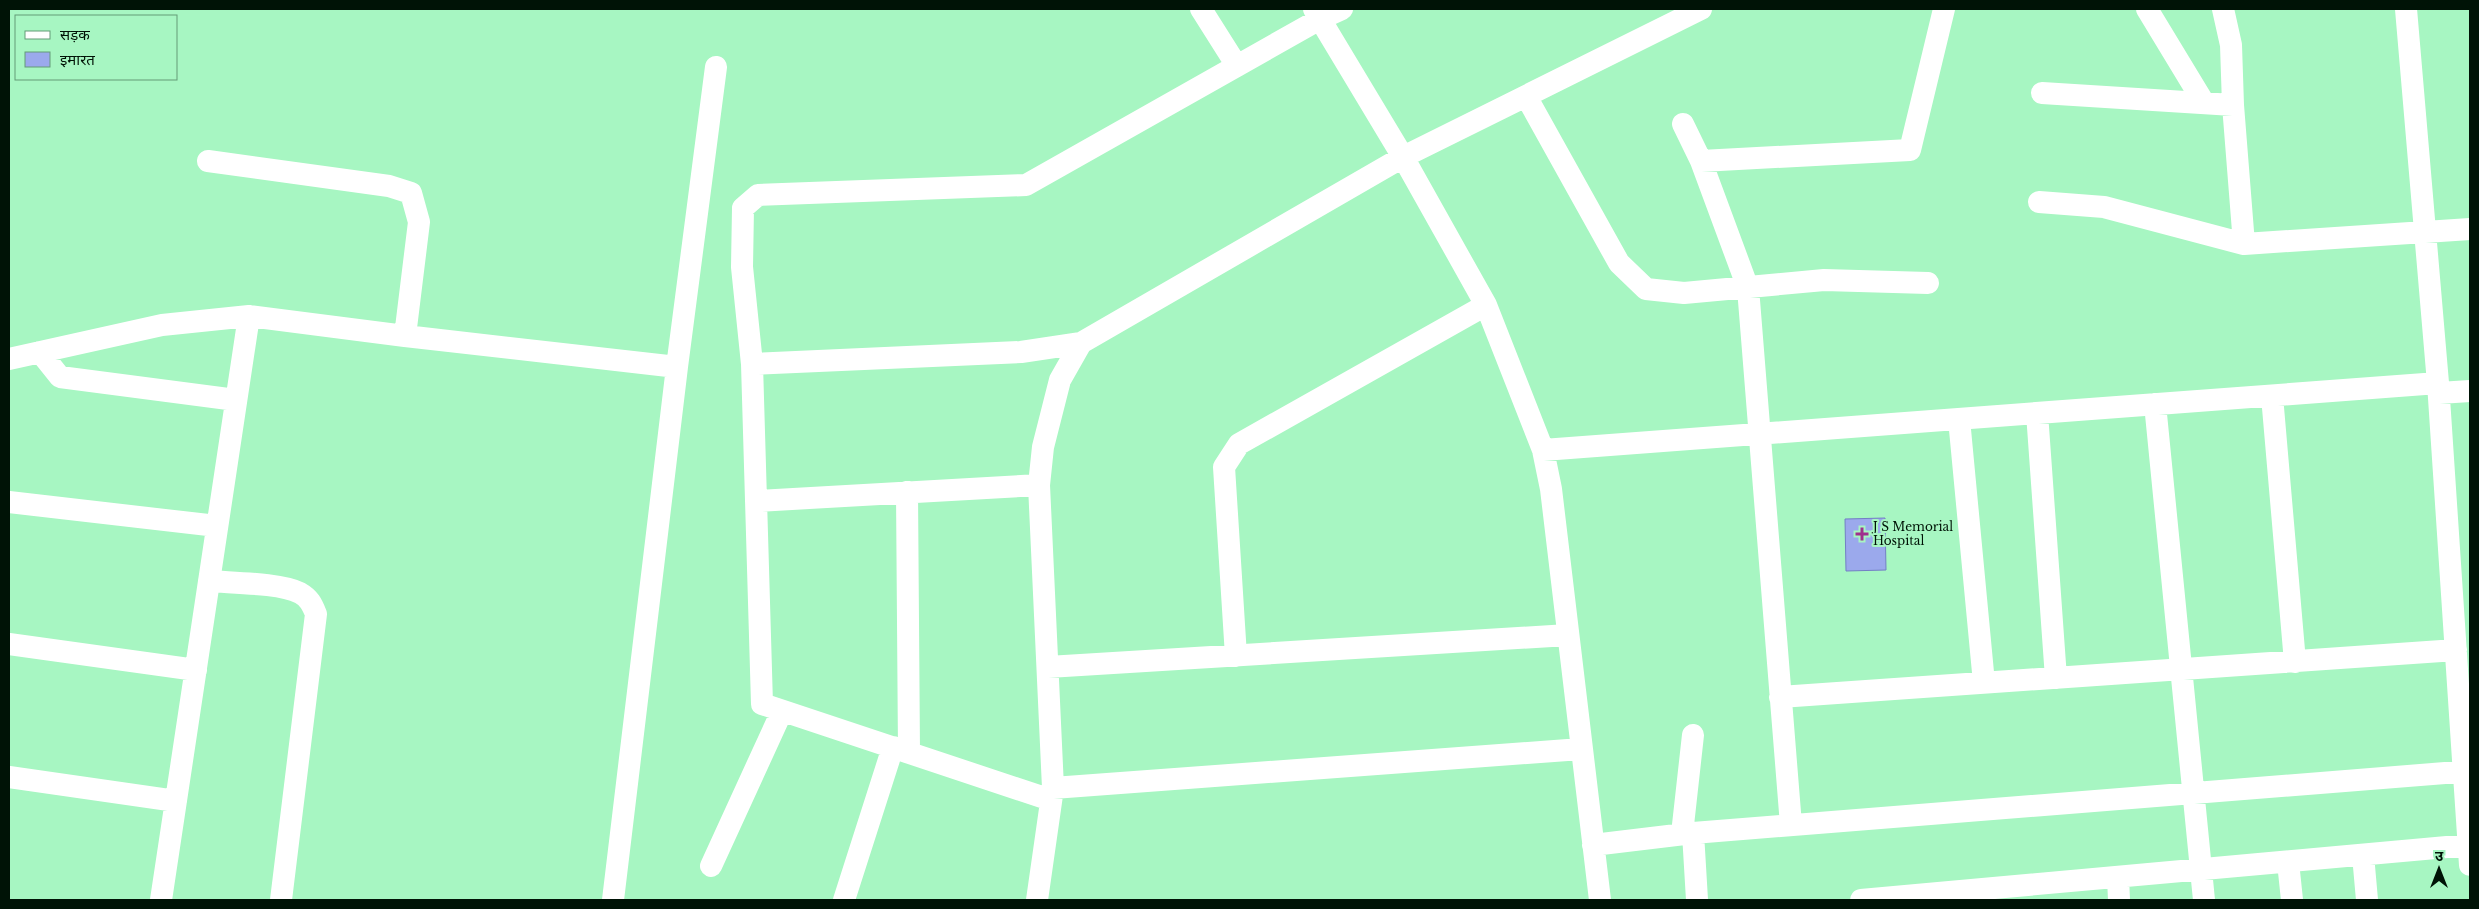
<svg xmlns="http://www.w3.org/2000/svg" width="2479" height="909" font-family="'Libre Baskerville','Noto Sans Devanagari',serif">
	<rect width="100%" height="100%" fill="#a7f6c2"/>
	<path fill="#9ba9ec" stroke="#737fc5" d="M1885 518 1886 570 1846 571 1845 519Z"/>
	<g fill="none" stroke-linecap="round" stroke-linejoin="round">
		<path stroke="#fff" stroke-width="22" d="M1201 9 1237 66
			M1314 9 1403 157 1486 305 1543 450 1551 489 1600 900
			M2147 9 2204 103
			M2223 9 2231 45 2233 105 2244 244
			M2406 9 2438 383 2470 865
			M2042 93 2233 105
			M1526 96 1619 263 1646 289 1684 293 1824 280 1928 283
			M1683 124 1701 161 1748 288 1791 825
			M208 161 389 186 411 193 419 222 405 336 677 367
			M1701 161 1910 150 1944 9
			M2039 202 2104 207 2244 244 2470 229
			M40 352 60 377 236 400
			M9 359 162 325 249 316 405 336
			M752 364 1021 352 1081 343 1403 157 1701 9
			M2439 393 2470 391
			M2272 396 2295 662
			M2155 404 2204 900
			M2037 413 2056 678
			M1959 419 1984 683
			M1543 450 2438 383
			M907 492 909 752
			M756 501 1039 485
			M9 502 217 526
			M209 581C232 583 281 583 300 593 309 598 312 604 316 614L281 900
			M9 644 196 670
			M1236 656 1224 467 1239 444 1486 305
			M1048 667 1568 635
			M1780 697 2456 650
			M9 777 176 801
			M1053 788 1581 749
			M1051 800 762 704 752 364 742 267 743 208 758 195 1026 185 1320 19 1342 9
			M1693 833 1697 900
			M1682 834 1693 735
			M1593 845 1693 833 2470 771
			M2363 855 2367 900
			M2288 862 2292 900
			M711 866 782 711
			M2118 877 2119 900
			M161 900 249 316
			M613 900 677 367 716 67
			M844 900 893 747
			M1037 900 1053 788 1039 485 1043 447 1060 380 1081 343
			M1861 900 2469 845"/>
	</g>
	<path fill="#9f2f8d" stroke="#a7f6c2" stroke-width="2" d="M1859.5 526.5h5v5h5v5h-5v5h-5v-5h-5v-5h5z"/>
	<g text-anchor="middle" stroke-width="4" stroke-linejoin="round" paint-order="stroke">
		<g font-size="12" fill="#001306" stroke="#a7f6c2" text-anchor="start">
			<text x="1873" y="531">J S Memorial<tspan x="1873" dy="14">Hospital</tspan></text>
		</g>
	</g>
	<rect width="2479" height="909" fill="none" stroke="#001306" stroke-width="20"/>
	<rect x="15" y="15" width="162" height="65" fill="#a7f6c2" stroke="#649b77"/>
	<rect x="25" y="31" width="25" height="8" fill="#ffffff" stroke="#649b77"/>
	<text x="60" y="40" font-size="15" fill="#001306">सड़क</text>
	<rect x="25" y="52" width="25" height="15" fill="#9ba9ec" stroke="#649b77"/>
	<text x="60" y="65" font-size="15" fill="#001306">इमारत</text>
	<g transform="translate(2439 869)" stroke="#a7f6c2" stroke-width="4" paint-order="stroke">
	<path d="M0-4L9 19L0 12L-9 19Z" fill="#001306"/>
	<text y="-8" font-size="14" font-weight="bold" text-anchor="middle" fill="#001306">उ</text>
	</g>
</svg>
